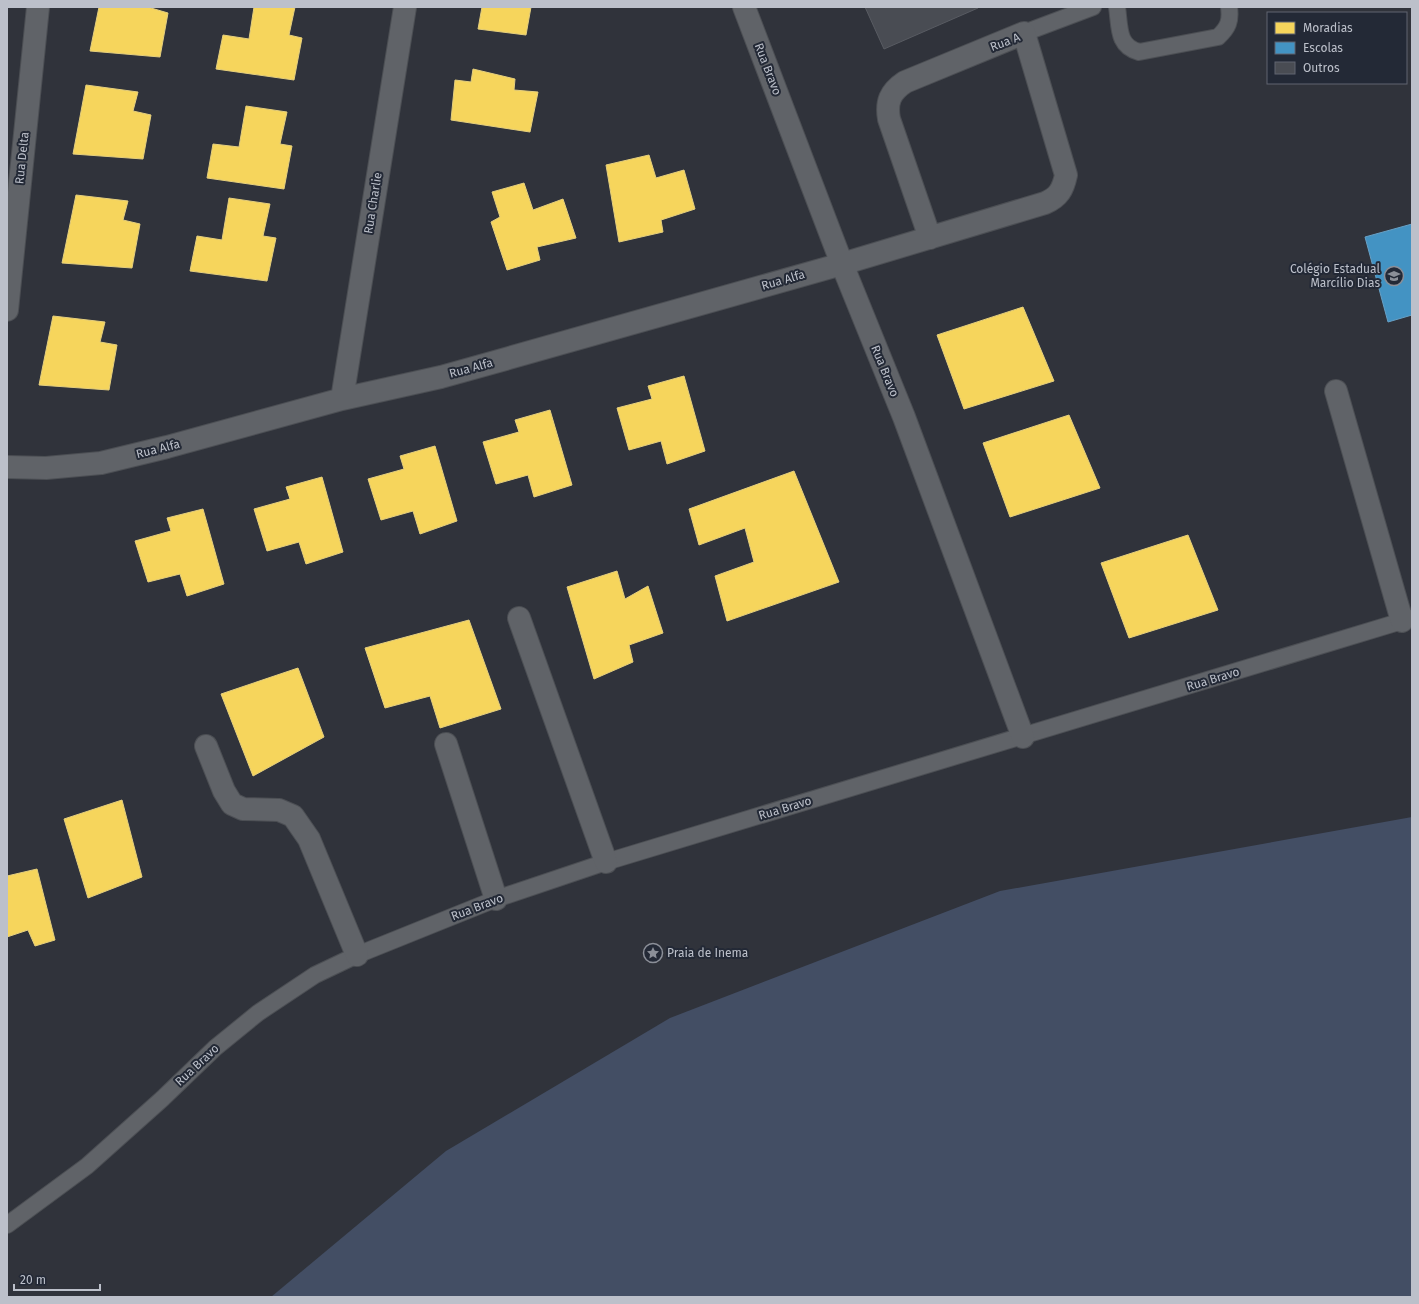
<svg xmlns="http://www.w3.org/2000/svg" width="1419" height="1304" font-family="'Fira Sans',sans-serif">
	<rect width="100%" height="100%" fill="#30333b"/>
	<path fill="#434e64" d="M1412 817V1297H271L446 1151 670 1018 1000 891Z"/>
	<path fill="#f6d55c" stroke="#e5cf7d" d="M99 7H151V8L168 13 160 57 90 51Z
		M254 7H295L289 35 302 38 294 80 216 69 223 35 249 39Z
		M482 7H531L526 35 478 29Z
		M473 69 515 79 514 90 538 92 530 132 451 120 455 80 471 82Z
		M86 85 138 92 133 111 151 115 143 159 73 154Z
		M246 106 287 112 280 144 292 146 284 189 207 178 213 144 239 147Z
		M649 155 656 178 684 170 695 209 661 220 663 232 619 242 606 165Z
		M524 183 533 210 563 199 576 238 537 247 540 260 507 270 491 222 500 217 492 192Z
		M76 195 128 201 123 220 140 224 132 268 62 263Z
		M229 198 270 204 263 236 276 238 267 281 190 271 197 236 222 240Z
		M1023 307 1054 381 964 409 937 335Z
		M53 316 105 322 100 342 117 345 109 390 39 385Z
		M684 376 705 451 667 464 661 441 629 450 617 408 652 399 648 386Z
		M550 410 572 485 534 497 528 475 496 484 483 442 519 432 515 420Z
		M1069 415 1100 488 1010 517 983 443Z
		M435 446 457 521 420 534 413 511 381 520 368 479 404 469 400 456Z
		M794 471 839 582 727 621 715 576 754 562 745 528 699 545 689 509Z
		M322 477 343 552 306 564 299 542 267 551 254 509 290 499 286 487Z
		M203 509 224 584 187 596 180 574 148 582 135 541 171 531 167 518Z
		M1188 535 1218 610 1129 638 1101 563Z
		M617 571 625 599 648 586 663 633 629 645 633 662 594 679 567 587Z
		M469 620 501 709 440 728 430 696 385 708 365 648Z
		M298 668 324 737 253 776 221 694Z
		M122 800 142 877 88 898 64 819Z
		M37 869 55 940 35 946 28 930 7 937V876Z"/>
	<path fill="#4393c3" stroke="#67a0c5" d="M1412 224V315L1388 322 1365 237Z"/>
	<path fill="#494c53" stroke="#585b62" d="M865 7H978V8L884 49Z"/>
	<g fill="none" stroke-linecap="round" stroke-linejoin="round">
		<g stroke="#4c4f54" stroke-width="18">
			<path id="service" d="M1117 7C1120 27 1117 46 1139 52L1218 37C1228 28 1231 21 1229 7
				M1024 33 1093 7
				M7 1225 87 1166 162 1099 215 1048 258 1013 315 975 357 955 496 899 606 862 1412 618"/>
		</g>
		<g stroke="#4c4f54" stroke-width="24">
			<path id="minor" d="M744 7 842 264 904 417 1023 737
				M7 310 38 7
				M1336 391 1402 621
				M342 399 405 7
				M7 467 46 468 101 463 167 447 342 399 441 377 509 358 842 264 1045 203C1059 197 1063 189 1066 175L1024 33 905 82C890 92 886 102 889 119L930 238
				M519 618 606 862
				M446 744 496 899
				M206 746 224 791 232 804 243 809 279 810 293 816 309 839 357 955"/>
		</g>
		<use href="#service" stroke="#606368" stroke-width="16"/>
		<use href="#minor" stroke="#606368" stroke-width="22"/>
	</g>
	<defs>
		<g id="school-ring" transform="scale(1)"><circle r="9.5" fill="#232936" stroke="#8b8f98" stroke-width="1.5"/><path d="M0-5L7-2L0 1L-7-2ZM-4 1L0 2.5L4 1V4Q0 6-4 4Z" fill="#8b8f98"/></g>
		<g id="sight-ring" transform="scale(1)"><circle r="9.5" fill="#232936" stroke="#8b8f98" stroke-width="1.5"/><path d="M0-6L1.8-2.2L6-1.7L2.9 1.2L3.7 5.4L0 3.3L-3.7 5.4L-2.9 1.2L-6-1.7L-1.8-2.2Z" fill="#8b8f98"/></g>
	</defs>
	<g fill-rule="evenodd">
		<use href="#school-ring" x="1394" y="276"/>
		<use href="#sight-ring" x="653" y="953"/>
	</g>
	<g text-anchor="middle" stroke-width="4" stroke-linejoin="round" paint-order="stroke">
		<g font-size="12" fill="#bcc0ca" stroke="#232936">
			<text transform="translate(1005 42) rotate(-21)" y="4">Rua A</text>
			<text transform="translate(768 69) rotate(69)" y="4">Rua Bravo</text>
			<text transform="translate(22 158) rotate(-84)" y="4">Rua Delta</text>
			<text transform="translate(373 203) rotate(-81)" y="4">Rua Charlie</text>
			<text transform="translate(783 280) rotate(-16)" y="4">Rua Alfa</text>
			<text transform="translate(471 368) rotate(-15)" y="4">Rua Alfa</text>
			<text transform="translate(885 371) rotate(68)" y="4">Rua Bravo</text>
			<text transform="translate(158 449) rotate(-14)" y="4">Rua Alfa</text>
			<text transform="translate(1213 679) rotate(-17)" y="4">Rua Bravo</text>
			<text transform="translate(785 808) rotate(-17)" y="4">Rua Bravo</text>
			<text transform="translate(477 907) rotate(-21)" y="4">Rua Bravo</text>
			<text transform="translate(197 1065) rotate(-43)" y="4">Rua Bravo</text>
		</g>
		<g font-size="12" fill="#bcc0ca" stroke="#232936" text-anchor="end">
			<text x="1380" y="273">Colégio Estadual<tspan x="1380" dy="14">Marcílio Dias</tspan></text>
			<text x="667" y="957" text-anchor="start">Praia de Inema</text>
		</g>
	</g>
	<rect width="1419" height="1304" fill="none" stroke="#bcc0ca" stroke-width="16"/>
	<rect x="1267" y="12" width="140" height="72" fill="#232936" stroke="#606571"/>
	<rect x="1275" y="22" width="20" height="12" fill="#f6d55c" stroke="#606571"/>
	<text x="1303" y="32" font-size="12" fill="#bcc0ca">Moradias</text>
	<rect x="1275" y="42" width="20" height="12" fill="#4393c3" stroke="#606571"/>
	<text x="1303" y="52" font-size="12" fill="#bcc0ca">Escolas</text>
	<rect x="1275" y="62" width="20" height="12" fill="#494c53" stroke="#606571"/>
	<text x="1303" y="72" font-size="12" fill="#bcc0ca">Outros</text>
	<path d="M14 1284v6h86v-6" fill="none" stroke="#bcc0ca" stroke-width="2"/>
	<text x="20" y="1284" font-size="12" fill="#bcc0ca" stroke="#232936" stroke-width="3" paint-order="stroke">20 m</text>
</svg>
